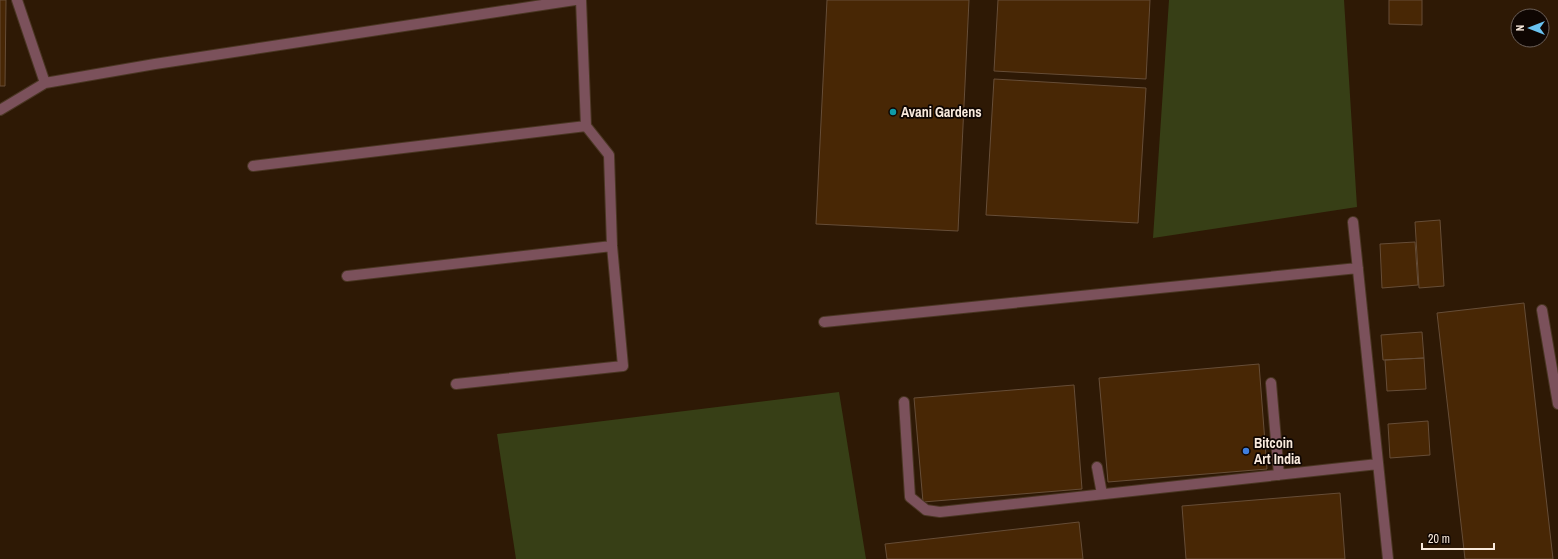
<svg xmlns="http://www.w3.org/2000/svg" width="1558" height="559" font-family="'Archivo Narrow',sans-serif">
	<rect width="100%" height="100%" fill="#2e1905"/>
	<path fill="#373f16" d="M1169 0H1344L1357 207 1153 238Z
		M839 392 866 559H516L497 434Z"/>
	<path fill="#482705" stroke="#664d37" d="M0 0H6L5 86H0Z
		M827 0H969L958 231 816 224Z
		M998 0H1150L1146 79 994 71Z
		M1389 0H1422V25L1389 24Z
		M994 79 1146 88 1138 223 986 215Z
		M1440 220 1444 286 1419 288 1415 222Z
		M1415 242 1418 285 1382 288 1380 244Z
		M1524 303 1553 559H1465L1437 313Z
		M1422 332 1424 358 1383 360 1381 335Z
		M1424 358 1426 389 1387 391 1385 360Z
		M1259 364 1267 469 1108 482 1099 378Z
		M1074 385 1082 489 923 502 914 398Z
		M1428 421 1430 455 1390 458 1388 424Z
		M1340 493 1345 559H1186L1182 506Z
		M1079 522 1083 559H887L885 544Z"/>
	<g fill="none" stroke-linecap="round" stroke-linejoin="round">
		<g stroke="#4a3623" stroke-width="12">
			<path id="minor" d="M17 0 45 83
				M0 110 45 83 155 64 575 0
				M253 166 586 126
				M1353 222 1388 559
				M347 276 612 246
				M1542 310 1558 404
				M824 322 1358 268
				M1271 383 1279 475
				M456 384 623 366 612 246 609 155 586 126 581 0
				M904 402 910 497 926 510 940 512 1378 464
				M1097 467 1102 494"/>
		</g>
		<use href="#minor" stroke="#7b515b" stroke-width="10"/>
	</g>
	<circle fill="#0f9aa8" stroke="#0f0602" stroke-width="1.5" cx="893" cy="112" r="4"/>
	<circle fill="#3f7fe0" stroke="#0f0602" stroke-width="1.5" cx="1246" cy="451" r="4"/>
	<g text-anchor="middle" stroke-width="3.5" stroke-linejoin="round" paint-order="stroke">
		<g font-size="14" font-weight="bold" fill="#f9eadd" stroke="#0f0602" text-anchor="start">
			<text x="901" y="117">Avani Gardens</text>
			<text x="1254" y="448">Bitcoin<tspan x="1254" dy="16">Art India</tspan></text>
		</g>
	</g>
	<g transform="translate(1530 28) rotate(270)"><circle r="19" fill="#0f0602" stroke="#6d615a"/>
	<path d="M0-3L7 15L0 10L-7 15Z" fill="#6ac3f1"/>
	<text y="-6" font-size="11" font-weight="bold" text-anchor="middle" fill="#f9eadd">N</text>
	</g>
	<path d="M1422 543v6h72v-6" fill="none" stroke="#f9eadd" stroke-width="2"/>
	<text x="1428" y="543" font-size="12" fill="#f9eadd" stroke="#0f0602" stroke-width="3" paint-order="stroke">20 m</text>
</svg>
